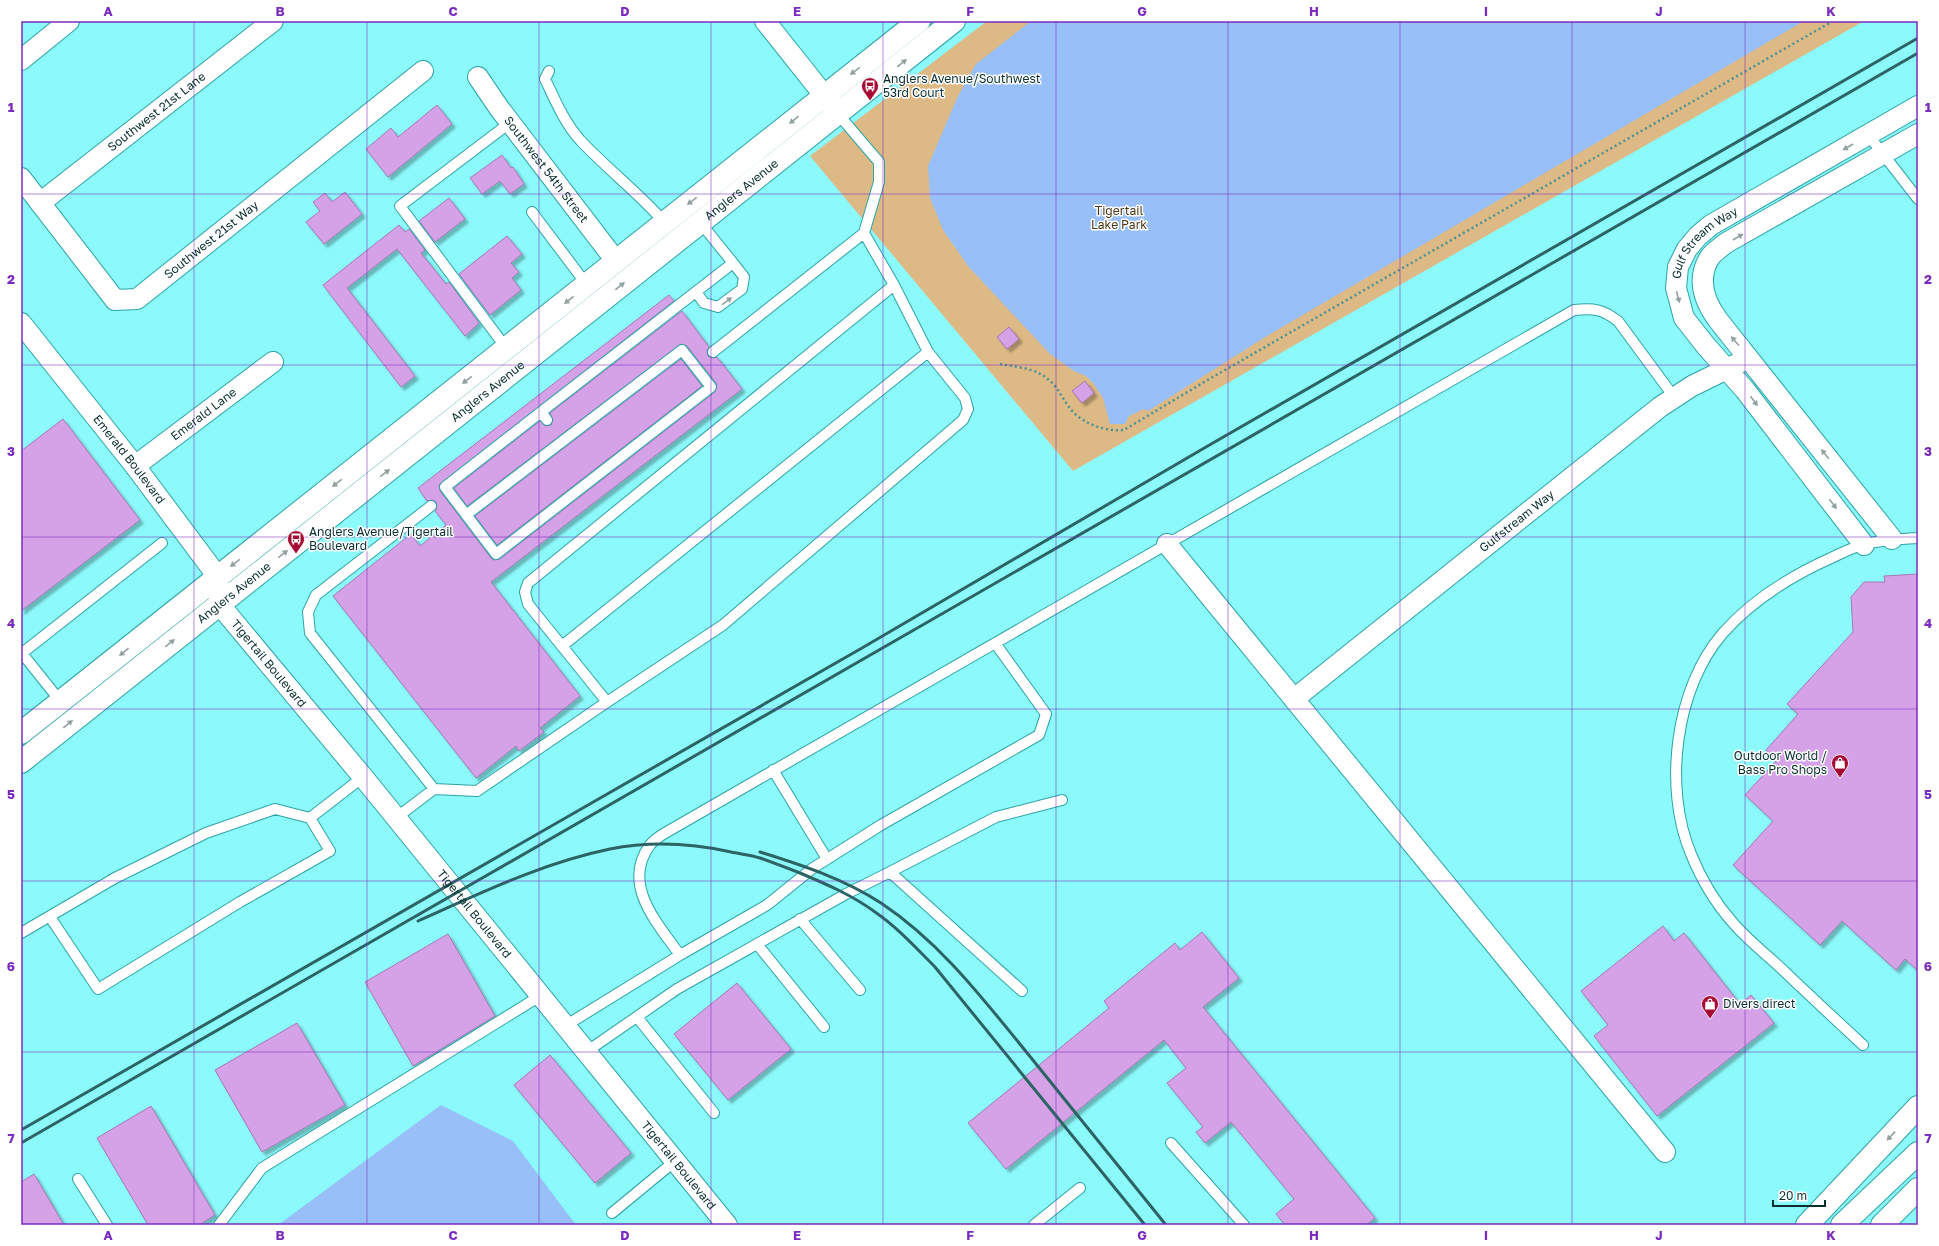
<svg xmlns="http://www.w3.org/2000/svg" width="1939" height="1246" font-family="'Golos Text',sans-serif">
	<defs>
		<filter id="shadow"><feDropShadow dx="3.5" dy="3.5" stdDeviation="1" flood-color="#0004"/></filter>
	</defs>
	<rect width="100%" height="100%" fill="#8cf9fb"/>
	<path fill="#ddb985" d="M987 21H1864L1073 471 810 156Z"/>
	<path fill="#98bff7" d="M1031 21H1804L1267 336 1148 411 1144 409 1129 416 1125 424H1110L1103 398 1093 383 1086 376 1074 371 1050 354 968 266 943 230 930 198 928 166 958 96 976 64Z
		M441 1105 513 1141 576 1225H278Z"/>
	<path fill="#d5a1e7" stroke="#a578b5" filter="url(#shadow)" d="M437 105 452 124 388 177 366 149 391 128 398 137Z
		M502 155 511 168 513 167 524 184 510 194 500 181 482 194 470 178Z
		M345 192 362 214 324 244 306 222 320 211 313 202 325 193 332 202Z
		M449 198 465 219 435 242 419 221Z
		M399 225 405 232 409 229 425 250 421 253 446 284 449 282 479 323 465 336 397 249 347 288 415 376 401 387 323 285Z
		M507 236 522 254 511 263 519 272 512 278 521 290 490 315 459 274Z
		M669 295 674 301 439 485 440 491 491 558 494 560 500 559 715 392 717 386 716 383 687 346 681 344 467 506 454 488 540 421 545 426 551 425 553 420 550 413 682 311 709 347 707 350 708 356 711 358 717 357 742 389 491 582 580 696 540 728 544 732 519 751 516 746 476 778 333 596 411 534 420 546 446 525 435 511 437 508 436 502 433 500 427 501 418 488Z
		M1009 327 1019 339 1007 349 997 337Z
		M681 359 702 386 497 545 475 516Z
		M1085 381 1094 393 1082 403 1072 391Z
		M63 419 140 520 21 611V451Z
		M1918 574V971L1905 959 1896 970 1842 921 1820 945 1733 865 1773 821 1745 795 1777 760 1766 750 1798 714 1787 704 1853 632 1851 597 1864 582H1885L1884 576Z
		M1663 926 1674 941 1684 933 1740 1004 1751 995 1774 1023 1657 1116 1594 1036 1608 1025 1581 991Z
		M1202 932 1239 978 1203 1007 1375 1218 1366 1225H1285L1276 1214 1294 1199 1231 1122 1205 1143 1196 1132 1203 1127 1167 1083 1186 1068 1164 1040 1006 1169 968 1123 1109 1008 1104 1001 1175 943 1180 950Z
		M448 934 495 1016 413 1066 365 982Z
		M737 983 791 1049 728 1100 674 1034Z
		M297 1023 345 1105 262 1152 215 1070Z
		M550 1055 631 1153 595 1183 514 1085Z
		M151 1106 215 1215 199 1225H148L97 1138Z
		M34 1174 64 1225H21V1182Z"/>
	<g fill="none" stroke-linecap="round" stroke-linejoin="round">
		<g stroke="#2ca4a6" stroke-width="12">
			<path id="lane" d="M549 71 545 79C555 100 564 122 580 140 607 169 639 193 665 223
				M1869 136 1918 199
				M532 212 587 285
				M696 292 704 303 718 307 742 289 744 277 733 263
				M507 349 400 206 511 122
				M713 352 864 233
				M547 420 541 412 733 263 700 222
				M431 506 316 595 308 612 310 633 434 789
				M466 515 682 350 711 387 496 554 445 487 541 412
				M562 646 928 352
				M21 652 61 702
				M21 654 162 543
				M607 702 528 604 525 592 528 583 894 285
				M773 770 827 859
				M396 818 434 789 477 791 607 702 723 625 963 420 968 409 965 398 928 352 894 285 864 233 879 182V162L838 114
				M890 872 996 817 1062 800
				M50 917 98 989 240 902 330 851 310 818
				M800 919 860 990
				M21 933 115 878 206 833 275 809 310 818 363 777
				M757 944 824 1027
				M680 955C657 923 621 884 650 845 654 840 660 836 665 833L1574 310C1594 308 1602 309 1618 321L1674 397
				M637 1017 714 1113
				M565 1026 680 955 767 905 813 868 881 825 1039 735 1046 714 995 643
				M1863 1045C1836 1020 1810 996 1784 971 1768 956 1749 941 1734 924 1716 904 1701 879 1691 854 1663 788 1675 688 1723 633 1753 599 1791 576 1831 558 1842 553 1853 547 1865 544 1882 540 1900 539 1918 538
				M586 1052 677 989 846 894 890 872 1022 991
				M1171 1143 1244 1225
				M78 1179 107 1225
				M612 1213 675 1161
				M219 1225 262 1168 540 996
				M1034 1225 1080 1188"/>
		</g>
		<g stroke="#2ca4a6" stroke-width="22">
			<g id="street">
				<path d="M765 21 835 109"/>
				<path d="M21 60 69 21"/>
				<path id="s1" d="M478 77 499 108 616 261"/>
				<path id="s2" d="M21 178 115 300 137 299 423 71"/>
				<path id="s3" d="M40 203 273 21"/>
				<path id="s4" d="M21 323 135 466 218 577 219 604 363 777 727 1225"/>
				<path id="s5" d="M135 466 273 362"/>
				<path d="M1892 539 1718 320C1704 301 1696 279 1710 257 1714 252 1721 247 1726 243L1918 134"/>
				<path d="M1167 544 1665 1152"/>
				<path id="s6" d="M1864 545 1745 390 1706 346 1684 318 1676 288 1678 267 1687 249 1698 236 1711 225 1918 106"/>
				<path id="s7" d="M1294 699 1660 407 1692 386 1739 363"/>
			</g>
		</g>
		<g stroke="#2ca4a6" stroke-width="24">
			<g id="secondary">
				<path d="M21 733 919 21"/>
				<path id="s8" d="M21 762 954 21"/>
			</g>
		</g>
		<g stroke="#2ca4a6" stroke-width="24">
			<path id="highway" d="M1807 1225 1918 1107
				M1842 1225 1918 1153
				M1882 1225 1918 1189"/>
		</g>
		<path stroke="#4a9293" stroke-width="2.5" stroke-dasharray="2 3" stroke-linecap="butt" d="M1000 364C1017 367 1036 368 1049 380 1058 387 1062 398 1069 407 1080 423 1105 432 1124 430L1211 378 1833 21"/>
		<use href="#lane" stroke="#fff" stroke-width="10"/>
		<use href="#street" stroke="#fff" stroke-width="20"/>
		<use href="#secondary" stroke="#fff" stroke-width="22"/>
		<use href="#highway" stroke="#fff" stroke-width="22"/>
		<path stroke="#2c6465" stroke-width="3" d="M760 852C802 865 844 879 881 903 941 943 983 999 1028 1054 1074 1111 1120 1168 1166 1225
			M418 921C481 893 542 863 610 849 651 841 690 843 731 852 740 854 751 855 760 858 774 863 787 868 800 873 826 884 852 895 875 912 897 927 916 948 935 967L1145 1225
			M21 1130 862 648 1206 447 1918 38
			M21 1143 1918 53"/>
	</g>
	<defs><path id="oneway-solid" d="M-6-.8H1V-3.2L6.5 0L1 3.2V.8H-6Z"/></defs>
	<g fill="#91a1a1">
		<use href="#oneway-solid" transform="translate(902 63) rotate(-39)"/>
		<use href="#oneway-solid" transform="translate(855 71) rotate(142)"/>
		<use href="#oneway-solid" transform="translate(794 120) rotate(141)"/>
		<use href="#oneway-solid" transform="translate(1848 147) rotate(150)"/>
		<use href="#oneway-solid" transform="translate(692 201) rotate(142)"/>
		<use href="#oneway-solid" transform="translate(1738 237) rotate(-30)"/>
		<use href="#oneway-solid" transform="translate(620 286) rotate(-39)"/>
		<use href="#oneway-solid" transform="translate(1678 297) rotate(75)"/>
		<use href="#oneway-solid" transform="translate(569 300) rotate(142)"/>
		<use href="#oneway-solid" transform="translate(727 301) rotate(-36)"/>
		<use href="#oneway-solid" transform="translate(1735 341) rotate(-130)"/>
		<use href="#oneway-solid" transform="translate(467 380) rotate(142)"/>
		<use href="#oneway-solid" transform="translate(1754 401) rotate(53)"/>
		<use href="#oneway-solid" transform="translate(1825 454) rotate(-128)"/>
		<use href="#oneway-solid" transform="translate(385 473) rotate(-38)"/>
		<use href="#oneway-solid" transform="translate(337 483) rotate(142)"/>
		<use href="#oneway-solid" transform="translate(1833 504) rotate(53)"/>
		<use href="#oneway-solid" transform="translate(283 554) rotate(-38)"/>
		<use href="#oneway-solid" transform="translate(235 563) rotate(142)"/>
		<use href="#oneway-solid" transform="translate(170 643) rotate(-39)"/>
		<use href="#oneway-solid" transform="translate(124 652) rotate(141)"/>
		<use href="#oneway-solid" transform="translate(68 724) rotate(-39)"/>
		<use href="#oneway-solid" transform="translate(1891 1136) rotate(133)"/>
	</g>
	<path fill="none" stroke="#7b2cbf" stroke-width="1" stroke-opacity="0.55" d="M194 21V1225M367 21V1225M539 21V1225M711 21V1225M883 21V1225M1056 21V1225M1228 21V1225M1400 21V1225M1572 21V1225M1745 21V1225M21 194H1918M21 365H1918M21 537H1918M21 709H1918M21 881H1918M21 1052H1918"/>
	<defs>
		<g id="bus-pin" transform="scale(0.9)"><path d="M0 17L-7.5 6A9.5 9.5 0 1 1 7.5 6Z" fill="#a60c33" stroke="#fff"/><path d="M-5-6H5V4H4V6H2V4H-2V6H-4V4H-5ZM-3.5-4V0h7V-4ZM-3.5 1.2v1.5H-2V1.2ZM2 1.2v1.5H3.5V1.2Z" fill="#fff"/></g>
		<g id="shop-pin" transform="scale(0.9)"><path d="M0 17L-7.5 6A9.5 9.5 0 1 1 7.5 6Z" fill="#a60c33" stroke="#fff"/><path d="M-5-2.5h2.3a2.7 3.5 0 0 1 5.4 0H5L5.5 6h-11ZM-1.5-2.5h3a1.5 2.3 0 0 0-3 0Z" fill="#fff"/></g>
	</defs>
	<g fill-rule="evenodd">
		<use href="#bus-pin" x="870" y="86"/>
		<use href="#bus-pin" x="296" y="539"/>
		<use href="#shop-pin" x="1840" y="763"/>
		<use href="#shop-pin" x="1710" y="1004"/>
	</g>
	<g text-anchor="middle" stroke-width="3" stroke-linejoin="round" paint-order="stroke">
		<g font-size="12" fill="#0a2f2f" stroke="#fff" text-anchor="start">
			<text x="883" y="83">Anglers Avenue/Southwest<tspan x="883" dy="14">53rd Court</tspan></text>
			<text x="309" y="536">Anglers Avenue/Tigertail<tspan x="309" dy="14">Boulevard</tspan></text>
			<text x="1827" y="760" text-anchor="end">Outdoor World /<tspan x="1827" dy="14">Bass Pro Shops</tspan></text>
			<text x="1723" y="1008">Divers direct</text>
		</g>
		<g font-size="12" fill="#0a2f2f" stroke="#fff">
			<text dy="4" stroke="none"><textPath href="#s3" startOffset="148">Southwest 21st Lane</textPath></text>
			<text dy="4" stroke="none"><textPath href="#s1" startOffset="115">Southwest 54th Street</textPath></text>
			<text dy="4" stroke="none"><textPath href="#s8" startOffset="920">Anglers Avenue</textPath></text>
			<text dy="4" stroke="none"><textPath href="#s2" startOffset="271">Southwest 21st Way</textPath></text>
			<text dy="4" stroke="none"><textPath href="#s6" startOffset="378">Gulf Stream Way</textPath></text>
			<text dy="4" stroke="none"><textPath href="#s8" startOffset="596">Anglers Avenue</textPath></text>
			<text dy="4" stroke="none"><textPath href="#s5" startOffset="86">Emerald Lane</textPath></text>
			<text dy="4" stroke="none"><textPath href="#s4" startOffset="174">Emerald Boulevard</textPath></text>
			<text dy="4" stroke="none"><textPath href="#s7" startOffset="285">Gulfstream Way</textPath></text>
			<text dy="4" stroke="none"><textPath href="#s8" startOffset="272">Anglers Avenue</textPath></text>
			<text dy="4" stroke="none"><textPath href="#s4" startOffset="426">Tigertail Boulevard</textPath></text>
			<text dy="4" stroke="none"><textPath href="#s4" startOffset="750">Tigertail Boulevard</textPath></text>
			<text dy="4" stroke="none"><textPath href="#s4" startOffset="1074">Tigertail Boulevard</textPath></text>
		</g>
		<g font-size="12" fill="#4c3816" stroke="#fff">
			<text x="1119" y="215">Tigertail<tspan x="1119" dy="14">Lake Park</tspan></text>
		</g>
	</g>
	<rect width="1939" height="1246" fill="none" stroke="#ffffff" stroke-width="44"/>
	<path d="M1773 1200v6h52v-6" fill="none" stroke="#0a2f2f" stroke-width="2"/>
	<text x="1779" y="1200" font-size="12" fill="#0a2f2f" stroke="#ffffff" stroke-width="3" paint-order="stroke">20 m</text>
	<rect x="22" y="22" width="1895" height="1202" fill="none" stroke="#7b2cbf" stroke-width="1.5"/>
	<g font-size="13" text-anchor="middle" font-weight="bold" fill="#7b2cbf">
		<text x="108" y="16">A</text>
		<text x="280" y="16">B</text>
		<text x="453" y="16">C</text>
		<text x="625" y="16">D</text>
		<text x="797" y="16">E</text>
		<text x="970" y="16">F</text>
		<text x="1142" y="16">G</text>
		<text x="1314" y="16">H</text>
		<text x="1486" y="16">I</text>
		<text x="1659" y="16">J</text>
		<text x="1831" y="16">K</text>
		<text x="11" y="112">1</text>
		<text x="1928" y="112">1</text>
		<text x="11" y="284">2</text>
		<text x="1928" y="284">2</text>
		<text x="11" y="456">3</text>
		<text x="1928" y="456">3</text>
		<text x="11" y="628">4</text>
		<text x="1928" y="628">4</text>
		<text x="11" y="799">5</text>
		<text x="1928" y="799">5</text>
		<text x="11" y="971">6</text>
		<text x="1928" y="971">6</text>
		<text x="11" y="1143">7</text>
		<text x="1928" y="1143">7</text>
		<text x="108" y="1240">A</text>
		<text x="280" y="1240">B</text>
		<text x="453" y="1240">C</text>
		<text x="625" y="1240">D</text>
		<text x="797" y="1240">E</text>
		<text x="970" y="1240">F</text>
		<text x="1142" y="1240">G</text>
		<text x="1314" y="1240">H</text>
		<text x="1486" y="1240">I</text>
		<text x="1659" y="1240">J</text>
		<text x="1831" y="1240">K</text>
	</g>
</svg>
